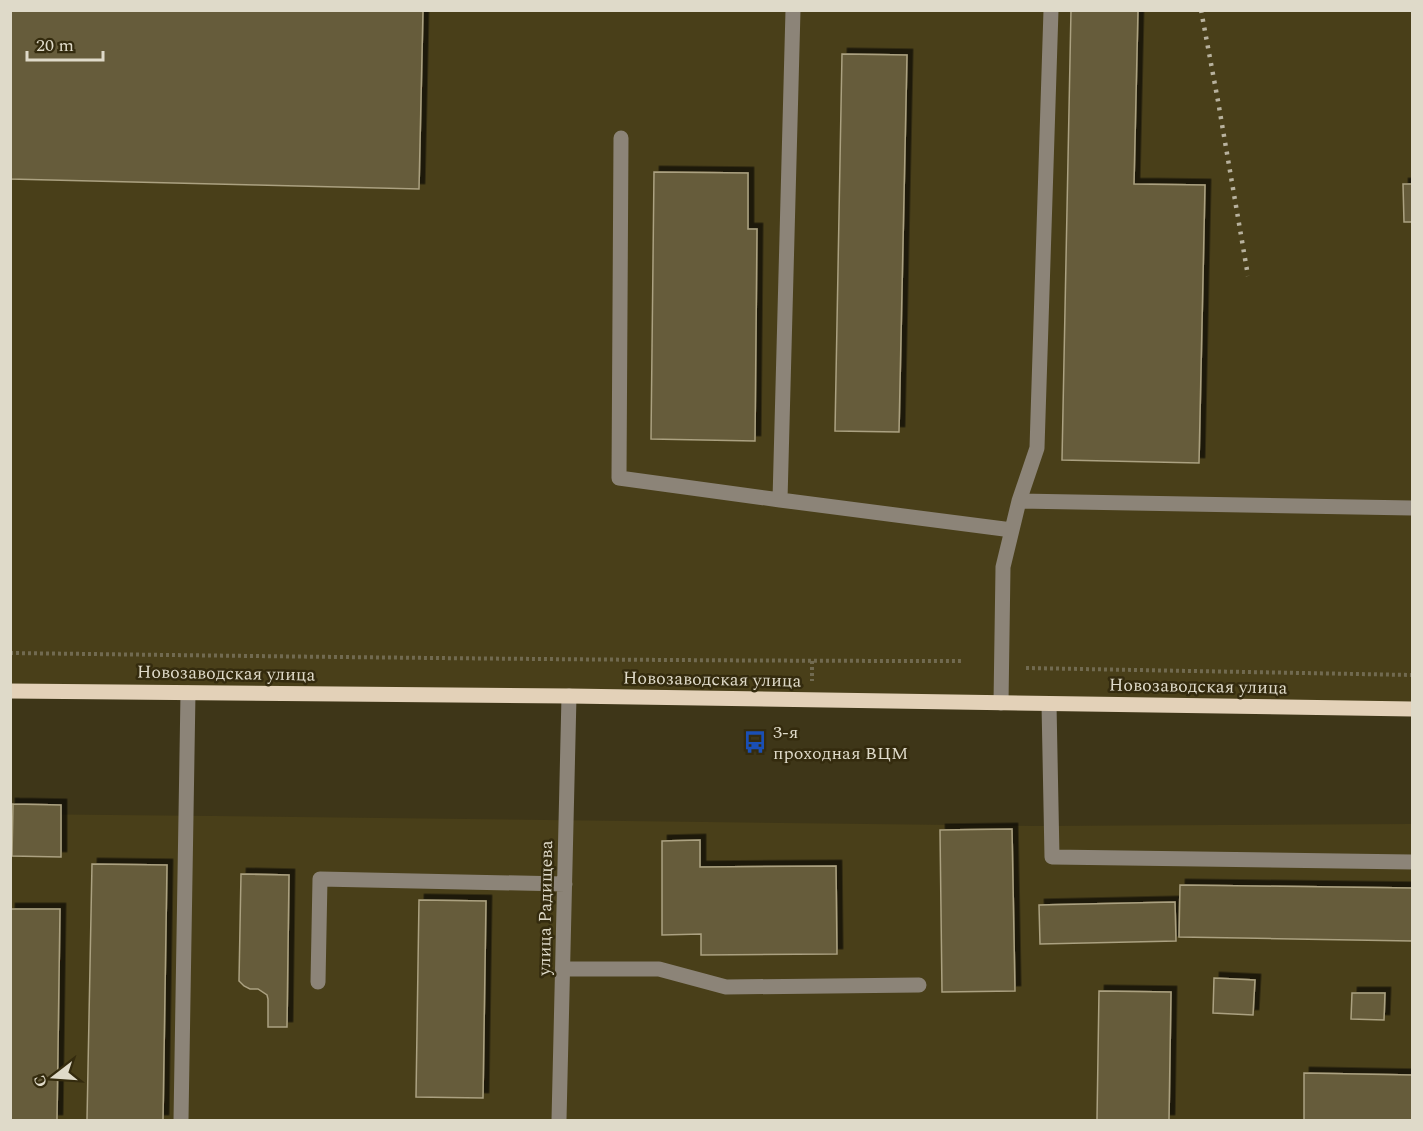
<svg xmlns="http://www.w3.org/2000/svg" width="1423" height="1131" font-family="Spectral,serif">
	<defs>
		<filter id="shadow"><feDropShadow dx="5.5" dy="-5.5" stdDeviation="0" flood-color="#0009"/></filter>
	</defs>
	<rect width="100%" height="100%" fill="#3e3618"/>
	<path fill="#493f19" d="M11 11H1412V709L11 691Z
		M11 814 214 816 1036 826 1412 824V1120H11Z"/>
	<path fill="#665c3a" stroke="#aba181" stroke-width="1.5" filter="url(#shadow)" d="M10 10H423L419 189 10 179Z
		M1071 10H1138L1134 184 1205 185 1199 463 1062 460Z
		M842 54 907 55 899 432 835 431Z
		M654 172 748 173V229H757L755 441 651 439Z
		M1403 184H1412V222H1404Z
		M10 804H13L12 856H10Z
		M13 804 61 805V857L12 856Z
		M1012 829 1015 991 942 992 940 830Z
		M700 840V867L836 866 837 954 701 955V934L662 935V841Z
		M92 864 167 865 163 1120H87Z
		M241 874 289 875 287 1027H268V999L267 995 258 989H250L244 986 239 981Z
		M1180 885 1412 888V941L1179 937Z
		M419 900 486 901 483 1098 416 1097Z
		M1175 902 1176 941 1040 944 1039 905Z
		M10 909H60L57 1120H10Z
		M1214 978 1255 980 1253 1015 1213 1013Z
		M1099 991 1171 992 1169 1120H1097Z
		M1352 993H1385L1384 1020 1351 1019Z
		M1304 1073 1412 1075V1120H1304Z"/>
	<g fill="none" stroke-linecap="round" stroke-linejoin="round">
		<path stroke="#716a50" stroke-width="4" stroke-dasharray="3 3" stroke-linecap="butt" d="M10 653C327 657 644 661 961 661
			M812 661V681
			M1026 668 1412 675"/>
		<path stroke="#8c8478" stroke-width="15" d="M793 10 780 500 1012 530
			M621 138 619 478 780 500
			M1019 501 1412 508
			M1001 703 1003 567 1019 501 1037 448 1051 10
			M1049 704 1052 857 1412 862
			M563 969H659L726 987 919 985
			M318 982 320 879 565 884
			M181 1120 188 693
			M559 1120 569 696"/>
		<path stroke="#e3d1b8" stroke-width="15" d="M10 691 569 696 1412 709"/>
		<path stroke="#b8b29e" stroke-width="4.5" stroke-dasharray="3 6" stroke-linecap="butt" d="M1201 10 1218 101 1248 276"/>
	</g>
	<defs>
		<g id="bus-bare" transform="scale(1.8)"><path d="M-5-6H5V4H4V6H2V4H-2V6H-4V4H-5ZM-3.5-4V0h7V-4ZM-3.5 1.2v1.5H-2V1.2ZM2 1.2v1.5H3.5V1.2Z" fill="#1a4fb4" stroke="#342b0e" stroke-width="2.5" paint-order="stroke"/></g>
	</defs>
	<g fill-rule="evenodd">
		<use href="#bus-bare" x="755" y="742"/>
	</g>
	<g text-anchor="middle" stroke-width="5" stroke-linejoin="round" paint-order="stroke">
		<g font-size="18" fill="#dfdac9" stroke="#342b0e">
			<text transform="translate(226 673) rotate(1)" y="6">Новозаводская улица</text>
			<text transform="translate(712 679) rotate(1)" y="6">Новозаводская улица</text>
			<text transform="translate(1198 686) rotate(1)" y="6">Новозаводская улица</text>
			<text transform="translate(545 908) rotate(-89)" y="6">улица Радищева</text>
		</g>
		<g font-size="18" fill="#dfdac9" stroke="#342b0e" text-anchor="start">
			<text x="773" y="738">3-я<tspan x="773" dy="21">проходная ВЦМ</tspan></text>
		</g>
	</g>
	<rect width="1423" height="1131" fill="none" stroke="#dfdac9" stroke-width="24"/>
	<g transform="translate(54 1077) rotate(253)" stroke="#342b0e" stroke-width="4.5" paint-order="stroke">
	<path d="M0-4.5L10 22L0 15L-10 22Z" fill="#dfdac9"/>
	<text y="-9" font-size="16" font-weight="bold" text-anchor="middle" fill="#dfdac9">С</text>
	</g>
	<path d="M27 51v9h76v-9" fill="none" stroke="#dfdac9" stroke-width="3"/>
	<text x="36" y="51" font-size="18" fill="#dfdac9" stroke="#342b0e" stroke-width="4.5" paint-order="stroke">20 m</text>
</svg>
